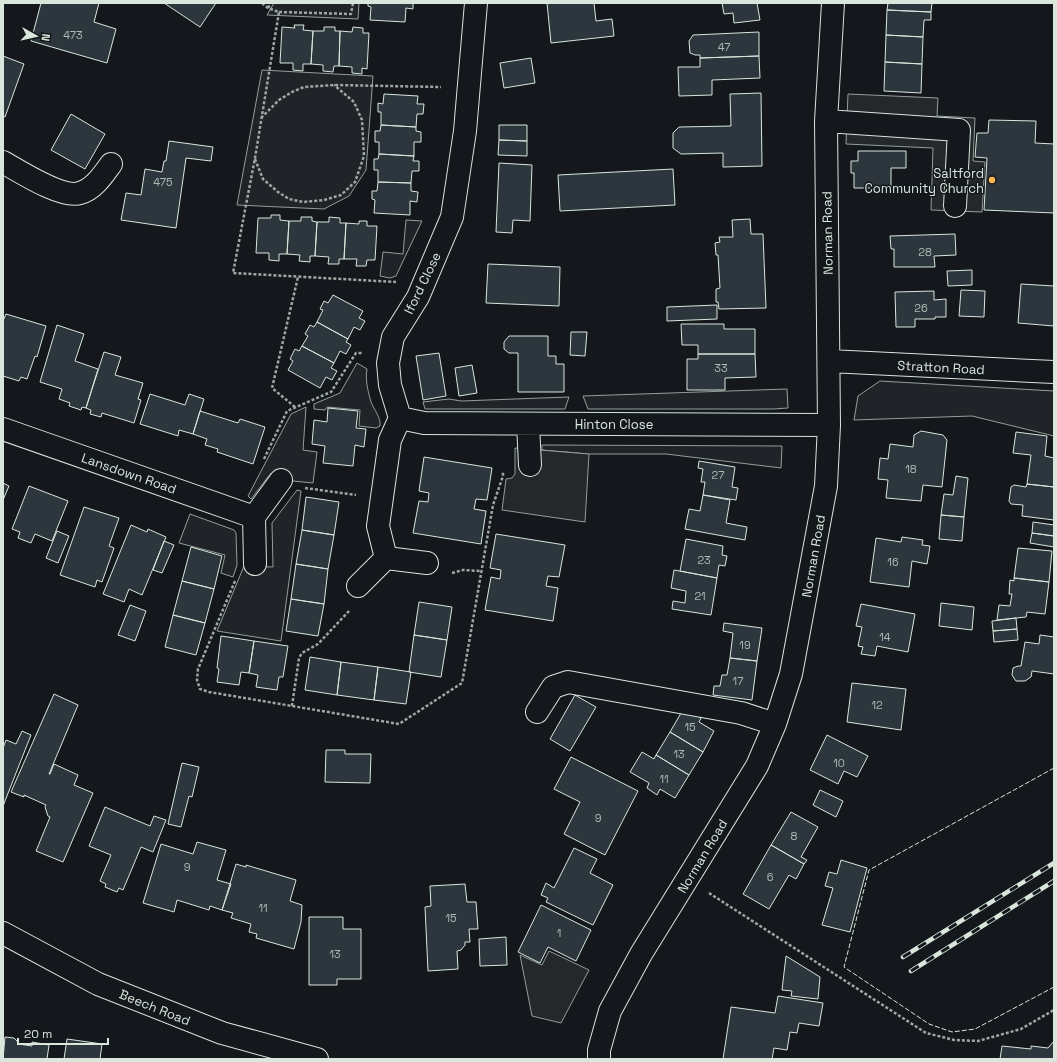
<svg xmlns="http://www.w3.org/2000/svg" width="1057" height="1062" font-family="'Space Grotesk',sans-serif">
	<rect width="100%" height="100%" fill="#14181c"/>
	<path fill="#202428" stroke="#939e99" d="M274 3H359L358 19 267 15Z
		M262 70 373 76 366 170 349 196 324 209 237 205Z
		M406 220 422 221 396 276 390 278 380 276 383 252 403 254Z
		M357 363 367 369C365 380 368 391 371 402 374 410 381 417 380 426L376 428 359 426 360 410 327 407 325 410 314 409V404L340 393Z
		M880 381 1054 391V436L972 416 854 420 858 396Z
		M787 389 788 408 773 409H588L583 396Z
		M569 397 565 409H425L423 402 449 399 461 401Z
		M306 407 303 450 317 452 313 483 293 481 290 485 271 473 251 499 248 496 291 414Z
		M542 445 782 446 781 468 666 454H589L542 450Z
		M297 490 301 491 281 641 217 631 244 566 273 567 272 523Z
		M190 514 234 530 236 533 237 565 233 577 221 573 225 555 179 543Z"/>
	<path fill="#24282b" stroke="#939e99" d="M848 94 938 98 937 116 975 118 973 161 985 162 982 212 931 210 933 148 846 144Z
		M515 448 589 454 585 522 502 510 506 479 512 478 515 474Z
		M549 951 589 970 561 1023 532 1016 520 955 542 965Z"/>
	<path fill="#2c363c" stroke="#d8e6dc" d="M41 3H99L94 22 116 29 107 63 31 41Z
		M164 3H216L200 27Z
		M368 3H413V9L406 8 405 22 370 20 371 7 368 6Z
		M547 3H594L596 21 612 19 614 36 551 43Z
		M722 3H757L760 20 734 23 733 13 724 14Z
		M888 3H932L931 12 887 10Z
		M887 10 931 12V20H924L923 37 886 35Z
		M294 25H304L303 30 313 31 311 64H303V71L293 70V63H280L282 27 295 28Z
		M324 27H335V31H340L339 66H334L333 72 323 71V65L311 64 313 31H324Z
		M353 27 363 28V33H369L367 69 362 68V74L352 73V67L339 66 340 31 352 32Z
		M759 32V56L700 58V55H695L690 53 689 41 693 35Z
		M886 35 923 37 922 64 885 62Z
		M3 56 24 64 5 117 3 116Z
		M759 56 760 78 712 80V95L679 96 678 67H700V58Z
		M531 58 535 83 504 88 500 63Z
		M885 62 922 64 921 93 884 91Z
		M761 93 762 166 723 167V153L681 154 673 148V133L679 127 731 126 730 94Z
		M384 94 418 96 417 104H424L423 114H417L416 127 381 125V112H378V103L383 104Z
		M71 114 105 134 85 169 51 150Z
		M989 120 1036 121 1035 143 1054 144V213L984 210 987 158 975 157 977 133H988Z
		M381 125 416 127V131L421 132V142H414V156L379 154V142H375V131H380Z
		M499 125H527V141L499 140Z
		M499 140 527 141V156L498 155Z
		M169 141 213 147 211 161 186 158 176 228 121 220 126 193 141 195 145 169 162 172 164 161H166Z
		M858 151H906V168H891V188H854V173H851V161H858Z
		M379 154 414 156 413 161H419V171H412L411 183 378 182V170H374V159H378Z
		M499 163 532 165 530 221 513 220 512 233 496 232Z
		M673 169 675 205 560 211 558 175Z
		M378 182 411 183V191L418 192 417 202 410 201V215L374 213 375 200 372 199V191H377Z
		M271 215H280V220L289 221 287 254H279V261L269 260V253H256L258 218H271Z
		M301 217H312V221L317 222 315 256H310V262L299 261 300 255 287 254 289 221H301Z
		M329 217 340 218V223H346L344 259H339V264H328L329 257 315 256 317 222H329Z
		M750 219 751 234H763L766 308 719 309 718 302H716V289L720 288 718 255H716L715 243 720 242 719 237H733L732 220Z
		M359 221H367V226H377L375 260H367L366 266H356L357 259H344L346 223 359 224Z
		M955 234 956 255 934 256 935 267H894V249H891L890 236Z
		M488 264 560 267 559 306 486 303Z
		M972 270V285L948 286 947 271Z
		M1021 284 1054 286V326L1018 323Z
		M961 290 985 291 984 317 959 316Z
		M934 291V300L946 299V317H935V319H915V327H896L895 292Z
		M333 295 363 311 359 318 365 321 360 330 354 327 348 339 317 322 323 310 320 309 324 301 328 303Z
		M717 305V319L667 321V307Z
		M6 314 46 326 37 357 35 356 27 379 21 377 19 381 3 376V321Z
		M317 322 348 339 346 342 351 345 346 354 340 351 334 363 302 346 308 336 305 334 310 325 314 327Z
		M681 324H724V329H755V354H698V345H682Z
		M57 325 84 334 75 361 98 369 86 408 82 407 81 410 69 406 70 403 59 399 62 389 40 382Z
		M571 332H587L585 356 570 355Z
		M509 336H548V356H556V364H564V392H518V353H509L504 349V342Z
		M302 346 334 363 331 368 337 371 332 380 326 377 320 388 288 370 293 361 290 359 295 349 299 351Z
		M104 352 121 357 115 375 143 383 138 399 141 400 134 423 102 413 101 417 90 414 91 410 86 408Z
		M439 353 446 396 423 400 416 356Z
		M698 354H755L756 377 725 378V390H687V359H698Z
		M472 365 477 393 459 396 455 368Z
		M150 394 185 405 189 394 204 399 193 434 179 430 178 436 140 424Z
		M328 408 358 411 356 428 366 429 364 447 355 445 353 466 323 463 325 446 312 444 314 420 327 422Z
		M200 411 238 423 240 419 265 427 253 464 217 452 218 449 205 445 207 439 193 434Z
		M921 431 943 435 947 440 942 487 923 485 921 501 886 498 888 480 878 479 880 458 888 459 890 444 913 447 914 435Z
		M1016 432 1047 436 1045 456 1054 458V487L1027 484 1031 455 1013 453Z
		M424 457 492 468 487 500 476 499 474 509 486 511 481 544 413 533 419 501 428 502 429 493 419 491Z
		M699 461 735 467 732 487 738 488 736 500 703 495 705 482H701L703 469 698 468Z
		M956 476 968 478 964 517 941 515 944 494 953 495Z
		M3 483 9 486 3 500Z
		M1027 484 1054 487V520L1022 516 1023 505 1011 504 1009 501 1011 487 1014 485 1026 487Z
		M29 486 68 501 52 541 35 534 31 543 18 538 20 532 12 529Z
		M703 495 730 500 726 523 747 527 745 540 685 529 689 509 700 511Z
		M306 497 339 502 334 535 302 530Z
		M84 507 119 518 109 546 114 548 102 582 97 580 95 587 60 575Z
		M941 515 964 517 962 541 939 539Z
		M1033 522 1054 525V536L1032 533Z
		M131 525 147 532 148 529 166 537 142 595 129 589 124 602 103 594Z
		M302 530 334 535 328 569 296 564Z
		M57 531 69 536 58 563 46 558Z
		M1032 533 1054 536V547L1030 543Z
		M496 534 565 545 559 577 548 576 546 586 558 588 553 621 485 610 491 577 500 579 501 570 490 568Z
		M902 537 923 540 922 545 930 546 927 564 912 561 909 587 870 582 876 538 901 542Z
		M686 539 723 546 722 555 727 556 725 566 719 565 717 578 680 571Z
		M164 541 174 545 162 573 153 570Z
		M191 547 222 556 214 589 182 581Z
		M1018 548 1052 551 1049 582 1014 578Z
		M296 564 328 569 324 604 291 599Z
		M674 570 717 578 711 615 672 609 673 601 685 603 686 591 671 588Z
		M1014 578 1049 582 1045 614 1027 612 1026 617 997 620 999 605 1010 606 1012 594H1009L1010 580 1014 581Z
		M182 581 214 589 205 623 173 615Z
		M291 599 324 604 318 636 286 631Z
		M419 602 452 607 447 640 414 635Z
		M941 603 974 607 972 630 939 626Z
		M861 604 915 614 908 652 877 646 875 656 861 654 863 647 858 646 862 627 856 626Z
		M130 605 146 611 135 641 118 635Z
		M173 615 205 623 196 655 165 647Z
		M1016 618 1017 629 993 631 992 621Z
		M724 623 762 628 757 661 730 658 733 633 723 631Z
		M1017 629 1018 640 994 642 993 631Z
		M414 635 447 640 441 677 409 672Z
		M1040 635 1054 637V674L1032 671 1031 677 1025 681H1016L1012 675 1013 668 1018 666H1021L1025 642 1039 644Z
		M221 636 254 641 249 673 241 672 239 685 217 682 219 669 217 668Z
		M254 641 288 646 283 677H279L277 690 256 687 258 675 249 673Z
		M310 657 341 662 337 695 305 690Z
		M730 658 757 661 752 700 713 695 714 686H720L722 675H727Z
		M341 662 378 667 374 700 337 695Z
		M378 667 411 672 406 704 374 700Z
		M852 683 906 689 901 730 847 722Z
		M54 694 78 705 49 774H50L54 764 78 775 74 785 93 793 63 862 36 851 50 817 48 816 45 807 46 805 24 795V797L11 792Z
		M575 695 596 707 570 751 550 739Z
		M684 708 701 718 699 722 714 731 703 752 670 732Z
		M22 731 31 735 3 806V748L6 740 16 744Z
		M670 732 703 752 689 775 656 755Z
		M827 735 868 756 857 777 844 771 838 784 810 770Z
		M326 750H345V754H371L370 783 325 782Z
		M642 752 654 759 656 755 689 775 675 798 660 789 657 795 647 788 649 783 630 772Z
		M571 757 638 791 605 855 564 834 580 802 554 789Z
		M182 763 199 767 192 797 189 796 181 827 168 824Z
		M820 790 843 801 836 817 813 805Z
		M105 807 150 826 154 816 166 820 153 852 141 847 123 890 119 888 117 892 105 887 106 884 100 881 111 855 89 846Z
		M791 812 818 827 801 857 807 860 804 864 771 845Z
		M197 842 226 850 217 880 231 884 222 910 210 906 209 910 177 900 174 912 143 903 161 844 193 854Z
		M771 845 804 864 796 879 789 875 769 909 743 894Z
		M574 848 597 859 590 873 613 885 593 925 546 902 548 898 541 895 546 883 554 888Z
		M841 860 867 868 850 932 822 925 833 888 825 886 829 872 837 874Z
		M236 864 246 867V865L296 880 290 901 302 905 301 922 294 949 256 938 257 934 249 932 251 924 231 918 233 913 222 910Z
		M465 884 467 902H476L478 929H469L470 942H465V945L461 950 457 951 458 969 428 971 425 907 431 906 430 886Z
		M541 905 591 930 576 961 548 947 540 963 518 952Z
		M309 917H343V929H361V979H337V985H309Z
		M506 937 507 965 480 966 479 939Z
		M786 956 820 977 818 999 791 996 792 991 782 990Z
		M778 996 823 1003 819 1026 799 1023 797 1033 790 1032 787 1050 774 1048 772 1059H723L731 1007 775 1013Z
		M5 1037 14 1038 18 1042V1044L32 1046V1042L49 1045 47 1059H3Z
		M67 1039 102 1044 100 1059H64Z
		M1054 1041V1059H1000L1002 1046 1031 1049V1046L1048 1048Z"/>
	<g fill="none" stroke-linecap="round" stroke-linejoin="round">
		<g stroke="#d8e6dc" stroke-width="24">
			<path id="minor" d="M826 121 959 130 955 206
				M3 162C19 171 62 199 80 193 94 189 103 175 111 164
				M829 361 1054 372
				M400 418 424 423 829 425
				M528 424 530 465
				M3 429 254 517
				M386 558 378 526 390 440 400 418 390 385 388 363 393 337 418 297 452 217 465 131 476 3
				M255 564 254 517 281 480
				M358 586 386 558 427 563
				M537 712 553 687 568 682 741 713 775 724
				M3 933 98 984 222 1033 317 1059
				M599 1059V1050L610 1011 641 954 757 766 775 724 791 674 826 486 829 425 826 121 833 3"/>
		</g>
		<path stroke="#9da8a2" stroke-width="2.5" stroke-dasharray="3 2" stroke-linecap="butt" d="M262 3 268 8 279 12 255 158 233 273 396 282
			M268 8 271 3
			M279 12 351 14 353 3
			M261 118 279 100 292 92 304 87 334 85 441 87
			M255 159 263 179 278 192 289 199 303 202 324 200 341 195 355 182 364 156 362 120 354 102 334 85
			M295 407 272 388 298 277
			M264 459 287 411 331 392 356 353H362
			M305 488 356 495
			M452 573 463 570 481 571
			M235 581 198 669 197 680 200 689 209 692 399 724 462 683 493 505 503 476V472
			M292 706 299 658 302 653 318 644 349 611
			M709 893 926 1033 954 1040 978 1041 1021 1029 1054 1010"/>
		<use href="#minor" stroke="#14181c" stroke-width="22"/>
		<g stroke="#d8e6dc" stroke-width="4.5">
			<path id="rail" d="M903 957 1054 863
				M911 971 1054 881"/>
		</g>
		<use href="#rail" stroke="#14181c" stroke-width="3" stroke-dasharray="9" stroke-linecap="butt"/>
		<path stroke="#d8e6dc" stroke-width="1" stroke-dasharray="5 2" stroke-linecap="butt" d="M1054 768 869 870 844 967 929 1024 952 1032 975 1029 1054 987"/>
	</g>
	<circle fill="#ffb74d" stroke="#14181c" stroke-width="1.5" cx="992" cy="180" r="4"/>
	<g text-anchor="middle" stroke-width="3" stroke-linejoin="round" paint-order="stroke">
		<g font-size="11" fill="#adbab4">
			<text x="73" y="39">473</text>
			<text x="724" y="51">47</text>
			<text x="163" y="186">475</text>
			<text x="925" y="256">28</text>
			<text x="921" y="312">26</text>
			<text x="721" y="372">33</text>
			<text x="911" y="473">18</text>
			<text x="718" y="479">27</text>
			<text x="704" y="564">23</text>
			<text x="893" y="566">16</text>
			<text x="700" y="600">21</text>
			<text x="885" y="641">14</text>
			<text x="745" y="649">19</text>
			<text x="738" y="685">17</text>
			<text x="877" y="709">12</text>
			<text x="690" y="731">15</text>
			<text x="679" y="758">13</text>
			<text x="839" y="767">10</text>
			<text x="664" y="783">11</text>
			<text x="598" y="822">9</text>
			<text x="794" y="840">8</text>
			<text x="187" y="871">9</text>
			<text x="770" y="881">6</text>
			<text x="263" y="912">11</text>
			<text x="451" y="922">15</text>
			<text x="559" y="937">1</text>
			<text x="335" y="958">13</text>
		</g>
		<g font-size="13" fill="#d8e6dc" stroke="#14181c" text-anchor="end">
			<text x="984" y="178">Saltford<tspan x="984" dy="15">Community Church</tspan></text>
		</g>
		<g font-size="13" fill="#d8e6dc" stroke="#14181c">
			<text transform="translate(827 233) rotate(-91)" y="5">Norman Road</text>
			<text transform="translate(422 283) rotate(-64)" y="5">Iford Close</text>
			<text transform="translate(941 367) rotate(3)" y="5">Stratton Road</text>
			<text x="614" y="429">Hinton Close</text>
			<text transform="translate(129 473) rotate(19)" y="5">Lansdown Road</text>
			<text transform="translate(813 556) rotate(-80)" y="5">Norman Road</text>
			<text transform="translate(702 856) rotate(-59)" y="5">Norman Road</text>
			<text transform="translate(155 1007) rotate(22)" y="5">Beech Road</text>
		</g>
	</g>
	<rect width="1057" height="1062" fill="none" stroke="#d8e6dc" stroke-width="8"/>
	<g transform="translate(36 36) rotate(98)" stroke="#14181c" stroke-width="3" paint-order="stroke">
	<path d="M0-3L7 15L0 10L-7 15Z" fill="#d8e6dc"/>
	<text y="-6" font-size="11" font-weight="bold" text-anchor="middle" fill="#d8e6dc">N</text>
	</g>
	<path d="M18 1038v6h90v-6" fill="none" stroke="#d8e6dc" stroke-width="2"/>
	<text x="24" y="1038" font-size="12" fill="#d8e6dc" stroke="#14181c" stroke-width="3" paint-order="stroke">20 m</text>
</svg>
